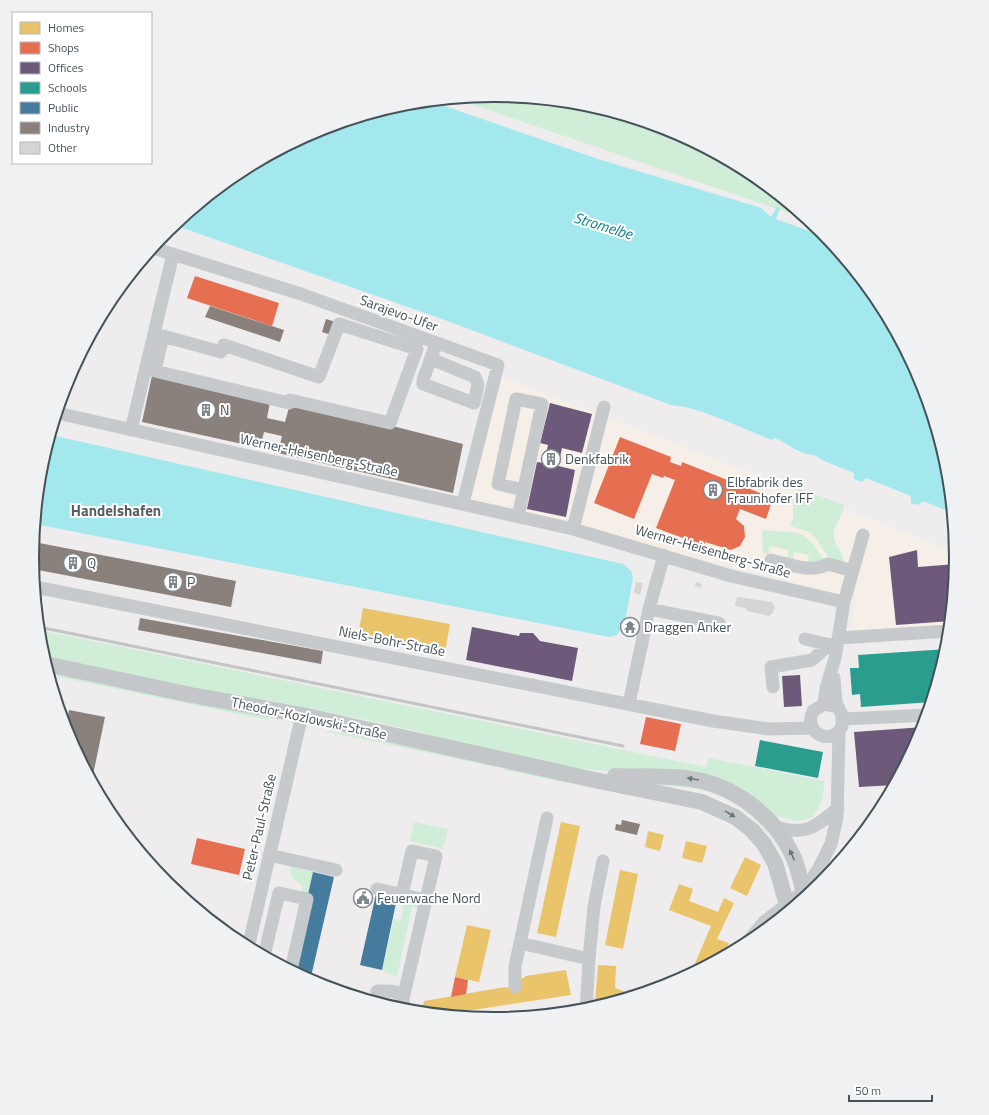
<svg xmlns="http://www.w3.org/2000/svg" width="989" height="1115" font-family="'Titillium Web',sans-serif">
	<rect width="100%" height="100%" fill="#eeeced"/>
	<path fill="#f6efe7" d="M502 377 957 553 950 627 850 633 857 599 471 500Z"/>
	<path fill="#d0eed7" d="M495 95 585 104 672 130 752 173 809 220 456 99Z
		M798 488 844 505C844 517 832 525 834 538 836 548 845 553 843 564L830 560 817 540 809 532 790 526 793 519V500Z
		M763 530C798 534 804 526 824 560L807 563 809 555 794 552 792 560 787 558 789 550 770 546 768 554 763 553 762 535Z
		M39 630 706 767 709 758 824 781C824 811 811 830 779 816L775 819 751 797 619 772 572 768 454 743 416 731 366 720 273 701 237 697 44 658Z
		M48 672 267 717 270 719 267 720 49 675Z
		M323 731 337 732 494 764 496 767Z
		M508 767 598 789 504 770Z
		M678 783C709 790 741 799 763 824 771 834 779 845 787 856L784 857C766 824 736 797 698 789 686 786 673 788 661 785Z
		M414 822 448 829 443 849 410 841Z
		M289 866 313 872 307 899 303 893 301 884 292 878Z
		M405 900 419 903 420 909 412 907 397 976 382 971 394 919 401 921Z"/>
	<path fill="#a3e8ed" d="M430 101 601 160 755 206 761 208 771 217 777 207 780 208 776 219 828 238 879 301 922 381 948 467 953 513 923 501 918 505 911 503V496L866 478 862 482 854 479V473L822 460C817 454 808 455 801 452 791 448 784 441 774 438L772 440C746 430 697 406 671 405L445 320 174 225 238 173 318 130 404 104Z
		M51 435 623 564 631 571 633 578 625 621 617 635 609 637 35 524 41 467Z"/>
	<path fill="#e9c46a" d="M363 608 450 624 445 652 358 635Z
		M561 822 580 826 556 937 537 933Z
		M648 831 664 835 660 851 645 847Z
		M686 841 707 846 702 863 682 858Z
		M745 857 761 865 747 896 730 888Z
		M620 870 638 874 623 949 605 945Z
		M679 884 693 889 689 901 718 912 724 898 734 903 717 939 729 943 722 958 690 975 711 926 669 910Z
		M467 925 491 930 479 982 455 977Z
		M598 965 616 966 615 988 626 992 623 999 604 1005 595 1002Z
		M566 970 571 995 440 1015 421 1013 424 1001 505 987 510 988 520 978H525V976Z"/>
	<path fill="#e76f51" d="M195 276 279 303 272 326 187 298Z
		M620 437 671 457 670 462 681 466 682 462 773 498 766 519 740 509 736 519 744 526 745 537 740 546 731 550 705 542 704 546 656 528 675 480 664 476 663 478 652 474 634 519 594 503Z
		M646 717 681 724 675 751 640 744Z
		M197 838 245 849 239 875 191 864Z
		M455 977 468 980 466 994 451 997Z"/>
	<path fill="#6d597a" d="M550 403 592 414 582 453 562 448 560 457 554 465 575 470 566 517 527 509 537 462 544 463 548 445 540 443Z
		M917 550 918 567 956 564 951 621 896 625 889 557Z
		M472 627 519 636 520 633H533L540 641 578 648 572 681 466 660Z
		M800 675 802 706 784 707 782 676Z
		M924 727 895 785 859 787 854 732Z"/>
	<path fill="#2a9d8f" d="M948 649 932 702 861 707 860 694 852 695 850 668H859L858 655Z
		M760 740 823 752 818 778 755 766Z"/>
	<path fill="#457b9d" d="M313 872 334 877 310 981 291 970Z
		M376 894 397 898 382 970 360 965Z
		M347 986 349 994 338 991 337 988Z"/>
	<path fill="#8a817c" d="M210 306 284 330 280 342 205 317Z
		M326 319 339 323 334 336 322 332Z
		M153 371 270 402 267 418 285 422 291 400 463 444 453 493 278 453 282 436 264 432 260 448 142 422Z
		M34 542 236 581 231 607 33 569Z
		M140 618 323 651 321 664 138 630Z
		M69 710 105 717 92 780 67 734 63 720 67 721Z
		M622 820 640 824 637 835 615 830 616 824 621 825Z"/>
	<path fill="#d5d5d7" d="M636 582 643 583 640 595 634 593Z
		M696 582 702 584 701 588 695 586Z
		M737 597 772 602 775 607 773 613 769 616 747 611 746 608 735 606Z"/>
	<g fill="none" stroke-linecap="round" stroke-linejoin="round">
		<path stroke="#c6cacc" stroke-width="13" d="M153 248 301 294 498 365 463 503
			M339 324 417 349 390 423 290 400 289 403 155 371 163 336 221 352 224 345 319 377Z
			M431 359 475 377 478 385 474 403 423 384V380L436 344
			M57 413 573 529 731 576 844 602
			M131 430 173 254
			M518 517 542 404 516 399 498 484 523 490
			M573 529 604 407
			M771 560C789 564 810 574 828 564L853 571
			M35 587 713 721 769 729 812 728
			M649 609 719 623
			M839 638 950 631
			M805 639 835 646
			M834 678 836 703 842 715V726C832 748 802 732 813 711L824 704 837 707
			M773 687 771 667 812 660 829 645
			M629 704 649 609 664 555
			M824 704 826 688 835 658 844 602 863 535
			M843 719 928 715
			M547 818 520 943 589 959 586 1011
			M774 826C804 837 816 827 838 808
			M269 855 336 870
			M377 889 426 900 403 999
			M402 895 412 851 436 856 426 900
			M745 945 764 922 803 892 819 868 831 844 837 818 839 731
			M248 948 302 715
			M264 956 279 893 307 899 291 970
			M589 959 594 906 603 861
			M515 987V966L520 943
			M377 991C397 991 402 989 405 1011"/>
		<path stroke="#c3c7ca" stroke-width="16" d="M46 664 191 695 302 715 599 781 702 802 735 817 752 830 764 844 775 863 789 912
			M615 776C641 777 666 775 691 779 734 785 774 816 792 854 799 868 801 884 805 898"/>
		<path stroke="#c2c4c5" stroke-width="3" d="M39 627 623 746"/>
	</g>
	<defs><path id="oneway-solid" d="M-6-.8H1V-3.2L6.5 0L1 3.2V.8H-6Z"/></defs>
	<g fill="#6a757b">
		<use href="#oneway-solid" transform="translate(693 779) rotate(-170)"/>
		<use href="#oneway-solid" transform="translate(730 814) rotate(31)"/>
		<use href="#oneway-solid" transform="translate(792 855) rotate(-114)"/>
	</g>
	<defs>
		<g id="building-ring" transform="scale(1)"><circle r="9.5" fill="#fff" stroke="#80888d" stroke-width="1.5"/><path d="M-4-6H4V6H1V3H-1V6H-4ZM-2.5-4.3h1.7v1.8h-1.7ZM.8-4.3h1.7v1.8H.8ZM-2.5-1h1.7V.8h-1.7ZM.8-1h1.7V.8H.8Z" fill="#80888d"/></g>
		<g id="temple-ring" transform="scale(1)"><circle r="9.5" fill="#fff" stroke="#80888d" stroke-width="1.5"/><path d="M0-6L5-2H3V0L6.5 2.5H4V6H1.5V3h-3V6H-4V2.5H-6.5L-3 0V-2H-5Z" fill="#80888d"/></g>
		<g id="civic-ring" transform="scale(1)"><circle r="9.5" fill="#fff" stroke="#80888d" stroke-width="1.5"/><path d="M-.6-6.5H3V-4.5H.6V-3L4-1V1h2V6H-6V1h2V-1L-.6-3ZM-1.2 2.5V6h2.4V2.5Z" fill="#80888d"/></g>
	</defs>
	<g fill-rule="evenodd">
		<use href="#building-ring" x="206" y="410"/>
		<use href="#building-ring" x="551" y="459"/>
		<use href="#building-ring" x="713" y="490"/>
		<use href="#building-ring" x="73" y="563"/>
		<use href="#building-ring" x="173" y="582"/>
		<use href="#temple-ring" x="630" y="627"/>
		<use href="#civic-ring" x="363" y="898"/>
	</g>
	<g text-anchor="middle" stroke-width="4" stroke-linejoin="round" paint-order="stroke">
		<g font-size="14" fill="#445259" stroke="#fff">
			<text transform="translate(399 313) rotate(20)" y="5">Sarajevo-Ufer</text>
			<text transform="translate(319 455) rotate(12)" y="5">Werner-Heisenberg-Straße</text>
			<text transform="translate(713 551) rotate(16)" y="5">Werner-Heisenberg-Straße</text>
			<text transform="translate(392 641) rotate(11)" y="5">Niels-Bohr-Straße</text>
			<text transform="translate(309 718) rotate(12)" y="5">Theodor-Kozlowski-Straße</text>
			<text transform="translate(259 827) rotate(-77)" y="5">Peter-Paul-Straße</text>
		</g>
		<g font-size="14" fill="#445259" stroke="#fff" text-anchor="start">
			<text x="220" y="415">N</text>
			<text x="565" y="464">Denkfabrik</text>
			<text x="727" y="487">Elbfabrik des<tspan x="727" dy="16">Fraunhofer IFF</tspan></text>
			<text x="87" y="568">Q</text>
			<text x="187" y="587">P</text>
			<text x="644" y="632">Draggen Anker</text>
			<text x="377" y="903">Feuerwache Nord</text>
		</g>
		<g font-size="15" font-style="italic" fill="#0b8089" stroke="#fff">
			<text transform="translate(603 226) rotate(17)" y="5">Stromelbe</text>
		</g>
		<g font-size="15" font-weight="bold" fill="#585d61" stroke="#fff">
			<text x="116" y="516">Handelshafen</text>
		</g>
	</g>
	<path d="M0 0H989V1115H0ZM39 557a455 455 0 1 1 910 0a455 455 0 1 1-910 0Z" fill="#f0f1f2" fill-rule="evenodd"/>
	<path fill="none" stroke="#445259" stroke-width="2" d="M39 557a455 455 0 1 1 910 0a455 455 0 1 1-910 0Z"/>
	<rect x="12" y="12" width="140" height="152" fill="#ffffff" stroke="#b4babd"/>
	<rect x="20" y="22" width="20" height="12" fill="#e9c46a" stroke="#b4babd"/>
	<text x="48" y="32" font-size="12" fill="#445259">Homes</text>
	<rect x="20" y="42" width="20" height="12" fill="#e76f51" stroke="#b4babd"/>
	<text x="48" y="52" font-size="12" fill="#445259">Shops</text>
	<rect x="20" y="62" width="20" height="12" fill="#6d597a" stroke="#b4babd"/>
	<text x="48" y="72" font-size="12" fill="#445259">Offices</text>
	<rect x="20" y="82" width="20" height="12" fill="#2a9d8f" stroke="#b4babd"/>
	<text x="48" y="92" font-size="12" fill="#445259">Schools</text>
	<rect x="20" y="102" width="20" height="12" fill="#457b9d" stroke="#b4babd"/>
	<text x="48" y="112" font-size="12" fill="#445259">Public</text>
	<rect x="20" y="122" width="20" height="12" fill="#8a817c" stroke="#b4babd"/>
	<text x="48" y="132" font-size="12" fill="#445259">Industry</text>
	<rect x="20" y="142" width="20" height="12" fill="#d5d5d7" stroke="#b4babd"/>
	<text x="48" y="152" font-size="12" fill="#445259">Other</text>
	<path d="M849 1095v6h83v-6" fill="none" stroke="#445259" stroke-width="2"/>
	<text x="855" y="1095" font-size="12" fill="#445259" stroke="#ffffff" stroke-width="3" paint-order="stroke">50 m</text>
</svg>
